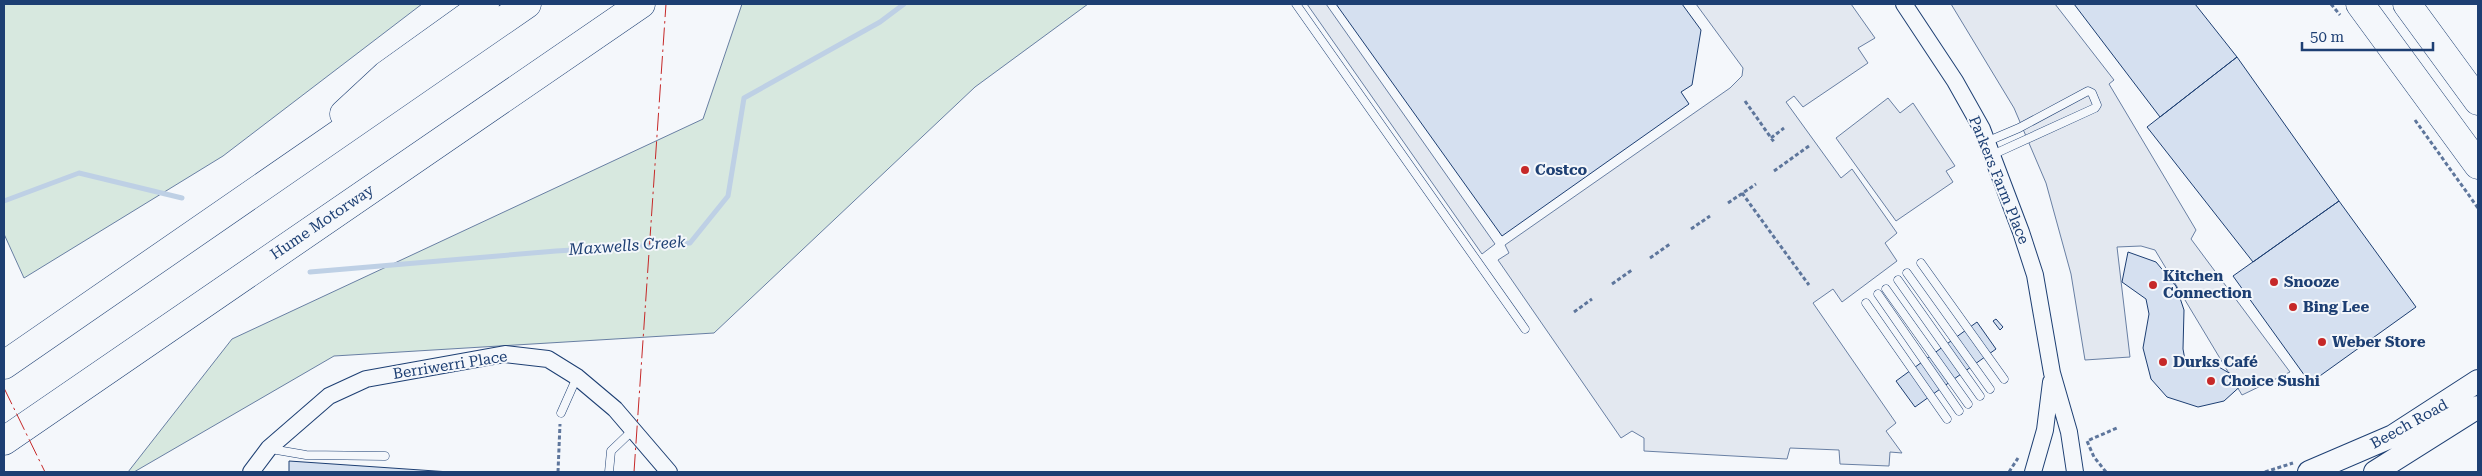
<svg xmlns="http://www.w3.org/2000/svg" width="2482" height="476" font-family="'Roboto Serif',serif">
	<rect width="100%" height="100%" fill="#f4f7fb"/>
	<path fill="#d7e8df" stroke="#687fa3" d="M4 4H422L223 156 24 278 4 234Z
		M742 4H1088L975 87 714 333 334 356 134 472H128L232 339 703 119Z"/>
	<path fill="#e3e8f0" stroke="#687fa3" d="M1307 4H1326L1495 244 1482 254Z
		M1696 4H1851L1875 38 1858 48 1868 63 1803 107 1794 96 1786 102 1841 178 1852 169 1897 233 1885 243 1897 261 1842 302 1833 289 1813 303 1896 423 1886 431 1902 453 1890 452 1889 466 1840 464 1839 450 1790 448 1787 459 1644 451V438L1632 431 1621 438 1498 260 1509 253 1505 245 1730 88 1742 76 1743 68Z
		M1951 4H2055L2114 80 2109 84 2196 230 2191 239 2290 372 2242 395 2155 250 2141 246 2117 247 2130 357 2085 360 2071 274 2046 183 2014 108Z
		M1888 98 1900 113 1913 103 1955 166 1946 171 1953 182 1896 221 1836 138Z"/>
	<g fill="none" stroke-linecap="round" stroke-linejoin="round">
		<path stroke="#bed0e5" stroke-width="5" d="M4 201 79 173 182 198
			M310 272 556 251 690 243 728 196 744 98 880 22 904 4"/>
	</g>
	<path fill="#d5e0f0" stroke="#1d3f73" d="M1336 4H1682L1701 30 1692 85 1681 92 1689 104 1502 236Z
		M2074 4H2195L2237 57 2160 117Z
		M2237 57 2339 201 2253 262 2147 127Z
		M2339 201 2416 307 2310 383 2233 276Z
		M2128 252 2156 262 2176 286 2184 310 2183 349 2185 360 2199 365 2210 362 2245 382 2224 401 2198 407 2167 397 2151 379 2143 348 2149 314 2146 299 2122 282Z
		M1996 319 2003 327 2000 330 1993 321Z
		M1977 322 1996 349 1915 407 1896 381Z
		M289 461 450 472H289Z"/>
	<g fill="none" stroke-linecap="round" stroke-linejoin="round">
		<g stroke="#1d3f73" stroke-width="9">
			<path id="lane" d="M1296 4 1525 329
				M1986 142 2019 128 2088 91 2092 93 2097 105 2095 108 1992 155
				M1921 263 2004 379
				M1907 273 1990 389
				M1898 280 1980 396
				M1886 289 1968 404
				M1878 294 1959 411
				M1866 303 1947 419
				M561 413 577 377
				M271 449 306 455 385 456
				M609 472 611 451 633 430"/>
		</g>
		<g stroke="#1d3f73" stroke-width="18">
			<path id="street" d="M1904 4 1955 81 1982 129 2021 232 2035 275 2052 373 2069 432 2075 472
				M251 472 269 448 329 396 366 379 505 354 548 359 577 377 615 409 669 472
				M2033 472 2045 430 2051 382"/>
		</g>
		<g stroke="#1d3f73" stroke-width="24">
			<path id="secondary" d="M2309 472 2393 436 2478 381
				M2375 472 2478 407"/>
		</g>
		<g stroke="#1d3f73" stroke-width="29">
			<path id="highway" d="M2360 4 2478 165
				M2407 4 2478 101
				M344 114 386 75 485 4
				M4 365 527 4
				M4 441 641 4"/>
		</g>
		<path stroke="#5e769c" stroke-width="3" stroke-dasharray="4 2.5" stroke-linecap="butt" d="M2331 4 2340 15
			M1745 101 1774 142
			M2415 120 2478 208
			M1771 138 1784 128
			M1774 171 1809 146
			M1742 193 1809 285
			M1728 203 1756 184
			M1691 229 1710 216
			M1650 258 1670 244
			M1612 284 1632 270
			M1574 312 1592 299
			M558 472 560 424
			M2009 472 2018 458
			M2106 472 2094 457 2087 441 2117 428
			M2265 472 2293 463"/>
		<use href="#lane" stroke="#f4f7fb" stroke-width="8"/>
		<use href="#street" stroke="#f4f7fb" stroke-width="16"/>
		<use href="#secondary" stroke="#f4f7fb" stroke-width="22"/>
		<use href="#highway" stroke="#f4f7fb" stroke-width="28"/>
		<path stroke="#c62828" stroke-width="1" stroke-dasharray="18 4 2.5 4" stroke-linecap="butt" d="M4 388 45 472
			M634 472 666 4"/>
	</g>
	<g fill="#c62828" stroke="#f4f7fb" stroke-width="2">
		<circle cx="1525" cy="170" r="5"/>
		<circle cx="2274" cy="282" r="5"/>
		<circle cx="2153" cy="285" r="5"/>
		<circle cx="2293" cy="307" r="5"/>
		<circle cx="2322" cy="342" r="5"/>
		<circle cx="2163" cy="362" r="5"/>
		<circle cx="2211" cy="381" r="5"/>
	</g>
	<g text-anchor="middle" stroke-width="4" stroke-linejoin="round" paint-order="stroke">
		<g font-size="15" font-weight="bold" fill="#1d3f73" stroke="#f4f7fb" text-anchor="start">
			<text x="1535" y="175">Costco</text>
			<text x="2163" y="281">Kitchen<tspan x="2163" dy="17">Connection</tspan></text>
			<text x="2284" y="287">Snooze</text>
			<text x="2303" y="312">Bing Lee</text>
			<text x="2332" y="347">Weber Store</text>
			<text x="2173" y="367">Durks Café</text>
			<text x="2221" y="386">Choice Sushi</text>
		</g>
		<g font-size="15" fill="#1d3f73" stroke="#f4f7fb">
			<text transform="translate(1999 180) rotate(68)" y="5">Parkers Farm Place</text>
			<text transform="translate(322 222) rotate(-34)" y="5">Hume Motorway</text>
			<text transform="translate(450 365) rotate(-9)" y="5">Berriwerri Place</text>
			<text transform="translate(2409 424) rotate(-29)" y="5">Beech Road</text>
		</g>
		<g font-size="16" font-style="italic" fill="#1d3f73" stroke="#f4f7fb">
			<text transform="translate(627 245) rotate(-4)" y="6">Maxwells Creek</text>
		</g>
	</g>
	<rect width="2482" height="476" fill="none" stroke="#1d3f73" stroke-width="10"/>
	<path d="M2302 42v8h131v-8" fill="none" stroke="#1d3f73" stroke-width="2.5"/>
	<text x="2310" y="42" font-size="15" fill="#1d3f73" stroke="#f4f7fb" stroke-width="4" paint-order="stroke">50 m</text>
</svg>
